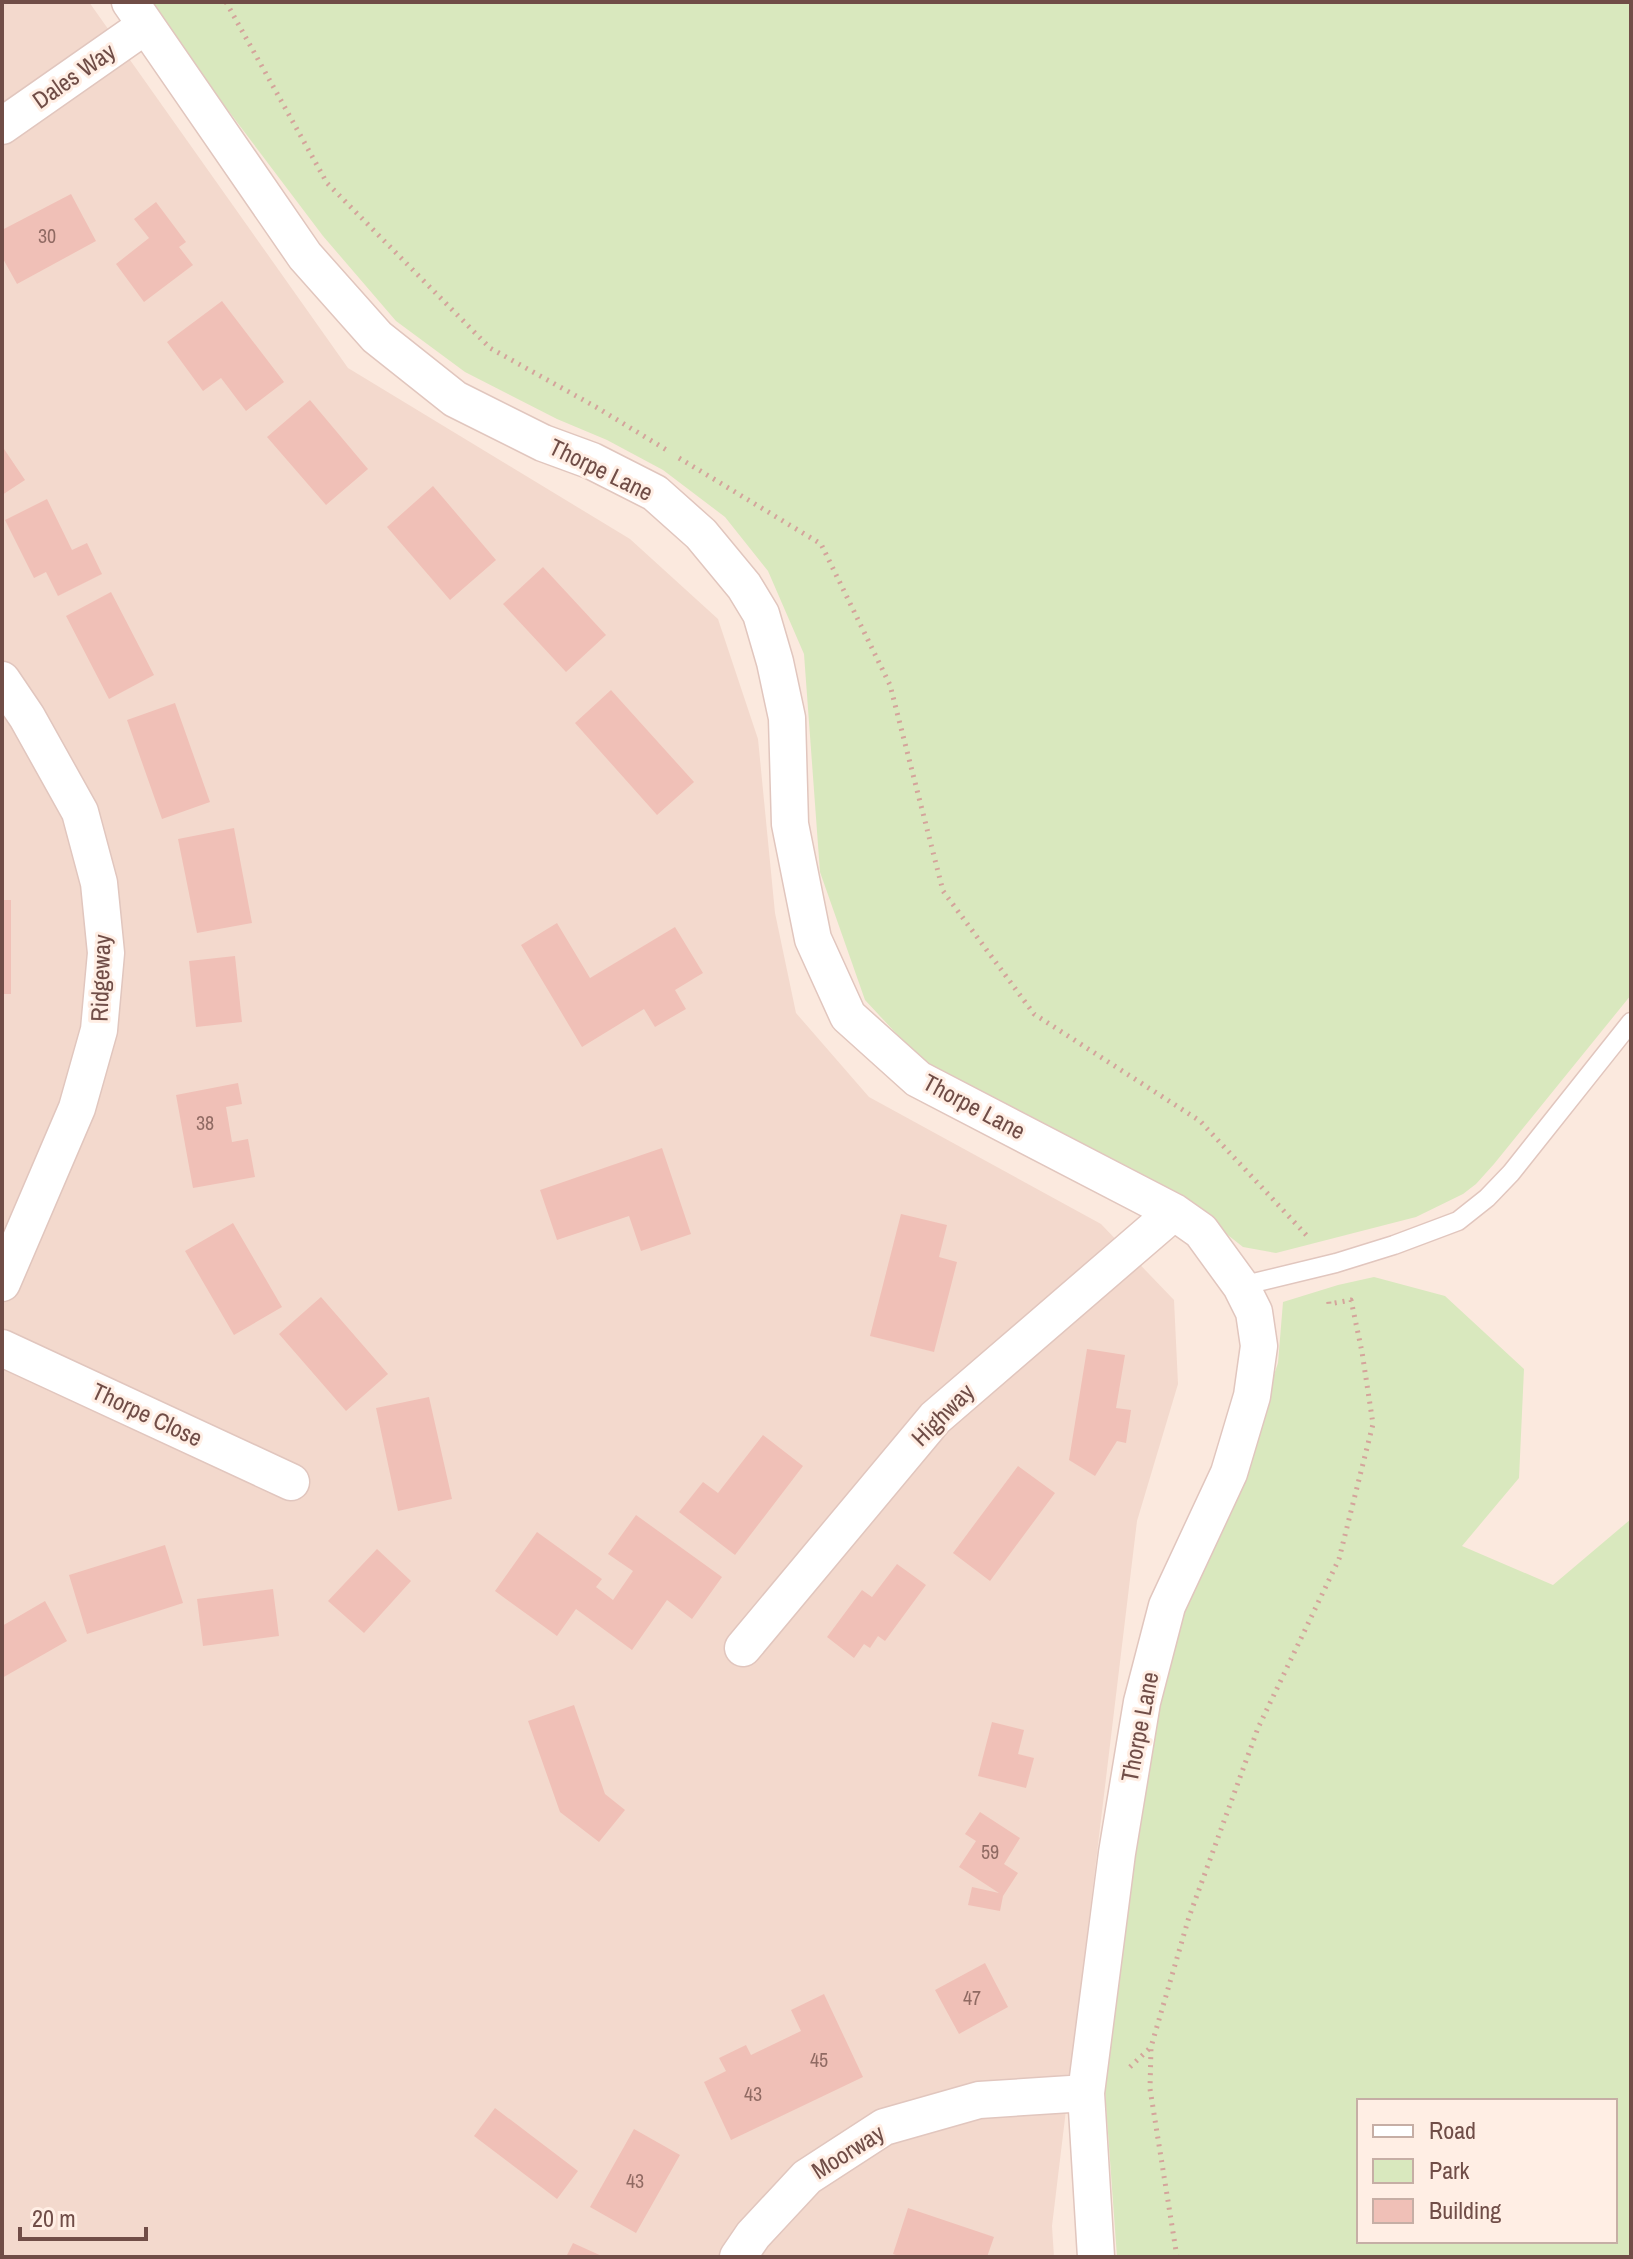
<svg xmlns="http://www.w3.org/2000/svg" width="1633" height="2259" font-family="'Archivo Narrow',sans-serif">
	<rect width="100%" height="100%" fill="#fbe9de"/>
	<path fill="#f3d9cd" d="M2 2H89L348 368 630 539 718 619 758 739 775 913 796 1013 869 1097 1101 1224 1174 1300 1178 1384 1137 1521 1052 2226 1054 2257H2Z"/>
	<path fill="#d9e8be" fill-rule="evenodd" d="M150 2H1631V995L1494 1164 1476 1184 1463 1194 1416 1217 1276 1253 1243 1247 1182 1199 920 1059 865 1000 820 872 804 654 768 571 725 517 663 470 607 440 557 419 465 372 396 321 323 236 159 19Z
		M1374 1277 1445 1296 1524 1369 1519 1478 1462 1546 1553 1585 1631 1519V2257H1117L1105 2091 1132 1748 1170 1630 1247 1455 1278 1363 1283 1302 1338 1285ZM1359 2101H1615V2241H1359Z"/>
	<path fill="#f0c0b7" d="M71 194 96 241 17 284 2 257V230Z
		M156 202 186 242 179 247 193 265 144 302 116 264 149 238 134 219Z
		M222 301 284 382 246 411 221 378 203 391 167 342Z
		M310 400 368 469 326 505 267 437Z
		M2 446 25 480 2 495Z
		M433 486 496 560 450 600 387 527Z
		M47 499 72 550 87 543 102 574 58 596 46 572 34 578 5 520Z
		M543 567 606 635 566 672 503 604Z
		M111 592 154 675 109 699 66 616Z
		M611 690 694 782 657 815 575 723Z
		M175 703 210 802 162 819 127 720Z
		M234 828 252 923 197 933 178 839Z
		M2 900H11V994H2Z
		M557 923 590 978 675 927 703 973 675 990 686 1009 655 1027 644 1009 582 1047 521 945Z
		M235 956 242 1022 196 1027 189 961Z
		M238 1083 242 1104 226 1107 232 1142 248 1139 255 1177 193 1188 176 1095Z
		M662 1148 691 1234 641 1251 629 1216 557 1240 540 1190Z
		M901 1214 947 1225 939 1257 957 1262 934 1352 870 1336Z
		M233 1223 282 1307 234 1335 185 1251Z
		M321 1297 388 1374 346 1411 279 1334Z
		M1087 1349 1125 1355 1116 1408 1131 1410 1126 1443 1117 1441 1095 1476 1069 1460Z
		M429 1397 452 1499 398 1511 376 1408Z
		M763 1435 803 1466 735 1555 679 1512 703 1482 718 1493Z
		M1018 1466 1055 1493 990 1581 953 1553Z
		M636 1515 722 1577 692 1619 667 1600 632 1650 576 1609 557 1636 495 1591 537 1532 602 1579 596 1587 613 1600 633 1571 608 1554Z
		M165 1545 183 1603 87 1634 69 1575Z
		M377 1549 411 1581 364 1633 328 1601Z
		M897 1564 926 1585 885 1641 878 1636 870 1648 864 1644 854 1658 827 1637 862 1590 872 1597Z
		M273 1589 279 1636 203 1646 197 1599Z
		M45 1601 67 1641 2 1678V1626Z
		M574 1705 605 1794 625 1810 599 1842 560 1812 528 1721Z
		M992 1722 1024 1730 1018 1754 1034 1758 1026 1788 978 1776Z
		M980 1812 1020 1838 1004 1864 1018 1873 1003 1896 1000 1911 968 1905 972 1887 999 1893 959 1867 976 1841 965 1834Z
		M985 1963 1008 2007 959 2034 935 1990Z
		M824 1994 863 2077 731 2140 704 2082 726 2071 719 2058 746 2045 751 2055 801 2031 791 2010Z
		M495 2108 578 2171 557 2199 474 2136Z
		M634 2129 680 2155 636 2233 590 2207Z
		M908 2208 994 2237 987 2257H902L893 2254Z
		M573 2243 604 2257H566Z"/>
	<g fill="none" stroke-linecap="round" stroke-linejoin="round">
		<g stroke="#e1c6be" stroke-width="21">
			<path id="lane" d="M1241 1286 1336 1263 1394 1245 1458 1221 1487 1198 1511 1173 1631 1022"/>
		</g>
		<g stroke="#e1c6be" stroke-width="39">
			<path id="street" d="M130 2 305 256 377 337 455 399 543 443 592 461 655 493 701 534 744 586 761 614 775 662 787 718 790 824 813 939 848 1016 918 1079 1174 1212 1201 1231 1241 1286 1254 1312 1259 1346 1252 1396 1229 1473 1167 1606 1142 1702 1117 1853 1086 2093 1096 2257
				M2 126 145 26
				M2 680 27 717 80 812 99 883 106 953 99 1030 77 1108 2 1283
				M2 1348 291 1482
				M743 1648 935 1418 1174 1212
				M738 2257 753 2235 807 2177 884 2127 979 2100 1086 2093"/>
		</g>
		<path stroke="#d4a49b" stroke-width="5" stroke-dasharray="2 6" stroke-linecap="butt" d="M226 2 327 183 490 348 596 407 670 452
			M679 458 821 544 890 685 943 891 1034 1014 1200 1121 1309 1238
			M1130 2067 1151 2047
			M1177 2257 1150 2089 1151 2047 1189 1917 1258 1728 1339 1559 1373 1424 1362 1352 1351 1300 1329 1304 1328 1296"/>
		<use href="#lane" stroke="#fff" stroke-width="18"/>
		<use href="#street" stroke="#fff" stroke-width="36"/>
	</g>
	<g text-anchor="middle" stroke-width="6" stroke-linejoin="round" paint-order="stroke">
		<g font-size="20" fill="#906a63">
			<text x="47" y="243">30</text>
			<text x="205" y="1130">38</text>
			<text x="990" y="1859">59</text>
			<text x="972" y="2005">47</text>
			<text x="819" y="2067">45</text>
			<text x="753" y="2101">43</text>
			<text x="635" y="2188">43</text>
		</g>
		<g font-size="24" fill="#704d47" stroke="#ffeee4">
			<text transform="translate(74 76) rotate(-35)" y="8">Dales Way</text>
			<text transform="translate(601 470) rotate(26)" y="8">Thorpe Lane</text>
			<text transform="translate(101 978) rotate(-88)" y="8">Ridgeway</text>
			<text transform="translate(974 1107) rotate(28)" y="8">Thorpe Lane</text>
			<text transform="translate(147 1415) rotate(25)" y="8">Thorpe Close</text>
			<text transform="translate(943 1415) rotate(-45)" y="8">Highway</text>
			<text transform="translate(1140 1727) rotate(-79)" y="8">Thorpe Lane</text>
			<text transform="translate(848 2152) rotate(-32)" y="8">Moorway</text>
		</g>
	</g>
	<rect width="1633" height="2259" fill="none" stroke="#704d47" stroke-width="8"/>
	<rect x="1357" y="2099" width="260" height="144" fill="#ffeee4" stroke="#c6aea5" stroke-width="2"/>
	<rect x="1373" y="2125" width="40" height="12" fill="#ffffff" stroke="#c6aea5" stroke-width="2"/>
	<text x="1429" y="2139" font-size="24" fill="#704d47">Road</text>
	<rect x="1373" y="2159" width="40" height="24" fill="#d9e8be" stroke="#c6aea5" stroke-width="2"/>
	<text x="1429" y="2179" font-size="24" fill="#704d47">Park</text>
	<rect x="1373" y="2199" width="40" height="24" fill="#f0c0b7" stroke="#c6aea5" stroke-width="2"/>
	<text x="1429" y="2219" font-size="24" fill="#704d47">Building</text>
	<path d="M20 2227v12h126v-12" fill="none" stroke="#704d47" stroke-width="4"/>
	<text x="32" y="2227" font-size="24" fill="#704d47" stroke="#ffeee4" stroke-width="6" paint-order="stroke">20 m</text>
</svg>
